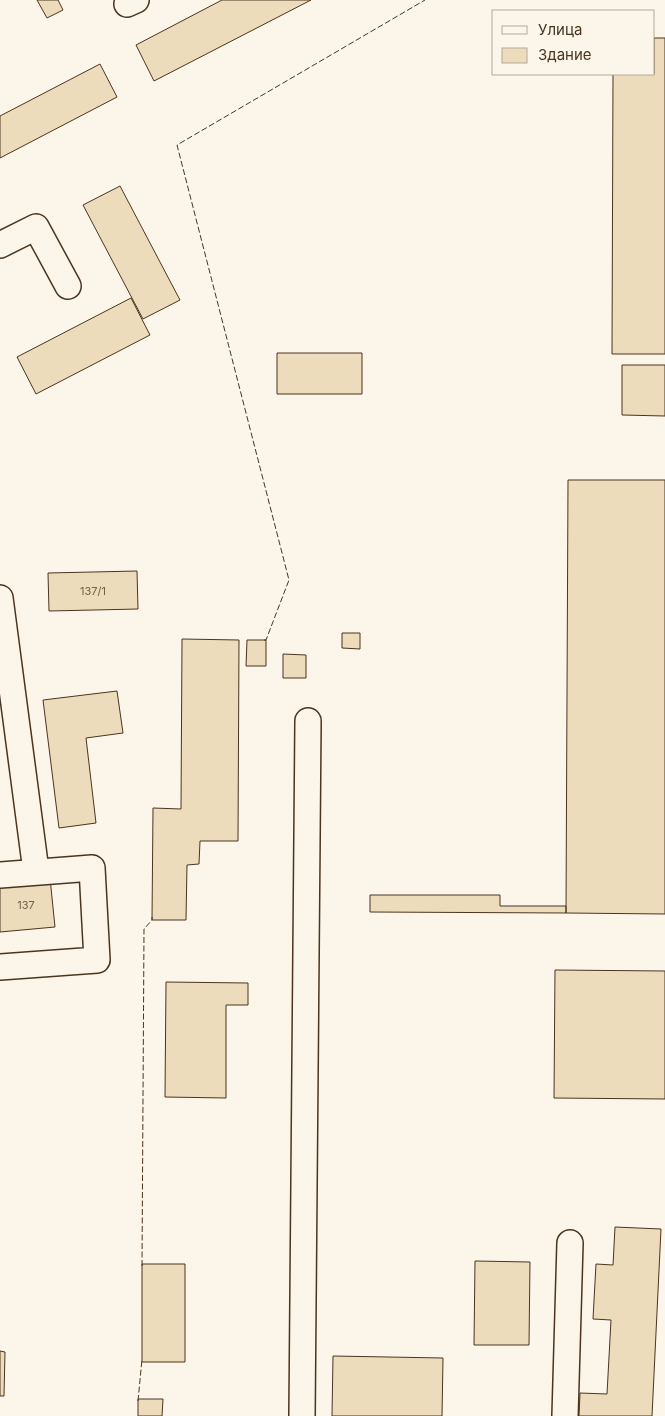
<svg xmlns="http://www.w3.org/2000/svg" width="665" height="1416" font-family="Inter,sans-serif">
	<rect width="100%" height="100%" fill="#fbf6e9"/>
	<path fill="#ecdcbc" stroke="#4a3520" d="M37 0H58L63 10 47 18Z
		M222 0H311L154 81 136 45Z
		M654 38H665V354H612L613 74H654Z
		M100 64 117 97 0 158V116Z
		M120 186 180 300 143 319 83 205Z
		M131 298 150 335 36 394 17 357Z
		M277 353H362V394H277Z
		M622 365H665V416L622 415Z
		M568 480H665V914L566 913Z
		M137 571 138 609 49 611 48 573Z
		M342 633H360V649L342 648Z
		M182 639 239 640 238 841H200L199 864 187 865 186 920H152L153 808 181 809Z
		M247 640H266V666H246Z
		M283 654 306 655V678H283Z
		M117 691 123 733 86 738 96 823 59 828 43 700Z
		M50 878 55 927 0 932V883Z
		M370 895H500V906H566V913L370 912Z
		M555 970 665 971V1099L554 1098Z
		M166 982 248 983V1005H226V1098L165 1097Z
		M615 1227 661 1229 652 1416H579L580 1393 607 1394 611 1320 593 1319 596 1264 613 1265Z
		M475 1261 530 1262 529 1345H474Z
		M142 1264H185V1362H142Z
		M0 1351 5 1352 4 1396H0Z
		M333 1356 443 1358 442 1416H332Z
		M138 1399H163L162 1416H138Z"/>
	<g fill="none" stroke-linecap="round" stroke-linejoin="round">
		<g stroke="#4a3520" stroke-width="28">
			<path id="minor" d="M127 4 136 0
				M0 245 36 227 68 286
				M0 598 36 871
				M0 875 92 868 97 960 0 967
				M302 1416 308 721
				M565 1416 570 1243"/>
		</g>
		<use href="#minor" stroke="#fbf6e9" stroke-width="25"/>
		<path stroke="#4a3520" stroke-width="1" stroke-dasharray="6 2.5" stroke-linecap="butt" d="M264 640H266L289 580 177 145 425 0
			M142 1266 144 929 152 920V917
			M138 1401 142 1359"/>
	</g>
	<g text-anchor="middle" stroke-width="4" stroke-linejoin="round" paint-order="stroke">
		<g font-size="11" fill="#725f47">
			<text x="93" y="595">137/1</text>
			<text x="26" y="909">137</text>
		</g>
	</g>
	<rect x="492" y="10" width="162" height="65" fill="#fbf6e9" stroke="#b4a999"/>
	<rect x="502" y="26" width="25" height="8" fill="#fbf6e9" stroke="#b4a999"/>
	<text x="538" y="35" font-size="15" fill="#4a3520">Улица</text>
	<rect x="502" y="48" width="25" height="15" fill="#ecdcbc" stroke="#b4a999"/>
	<text x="538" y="60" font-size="15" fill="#4a3520">Здание</text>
</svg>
